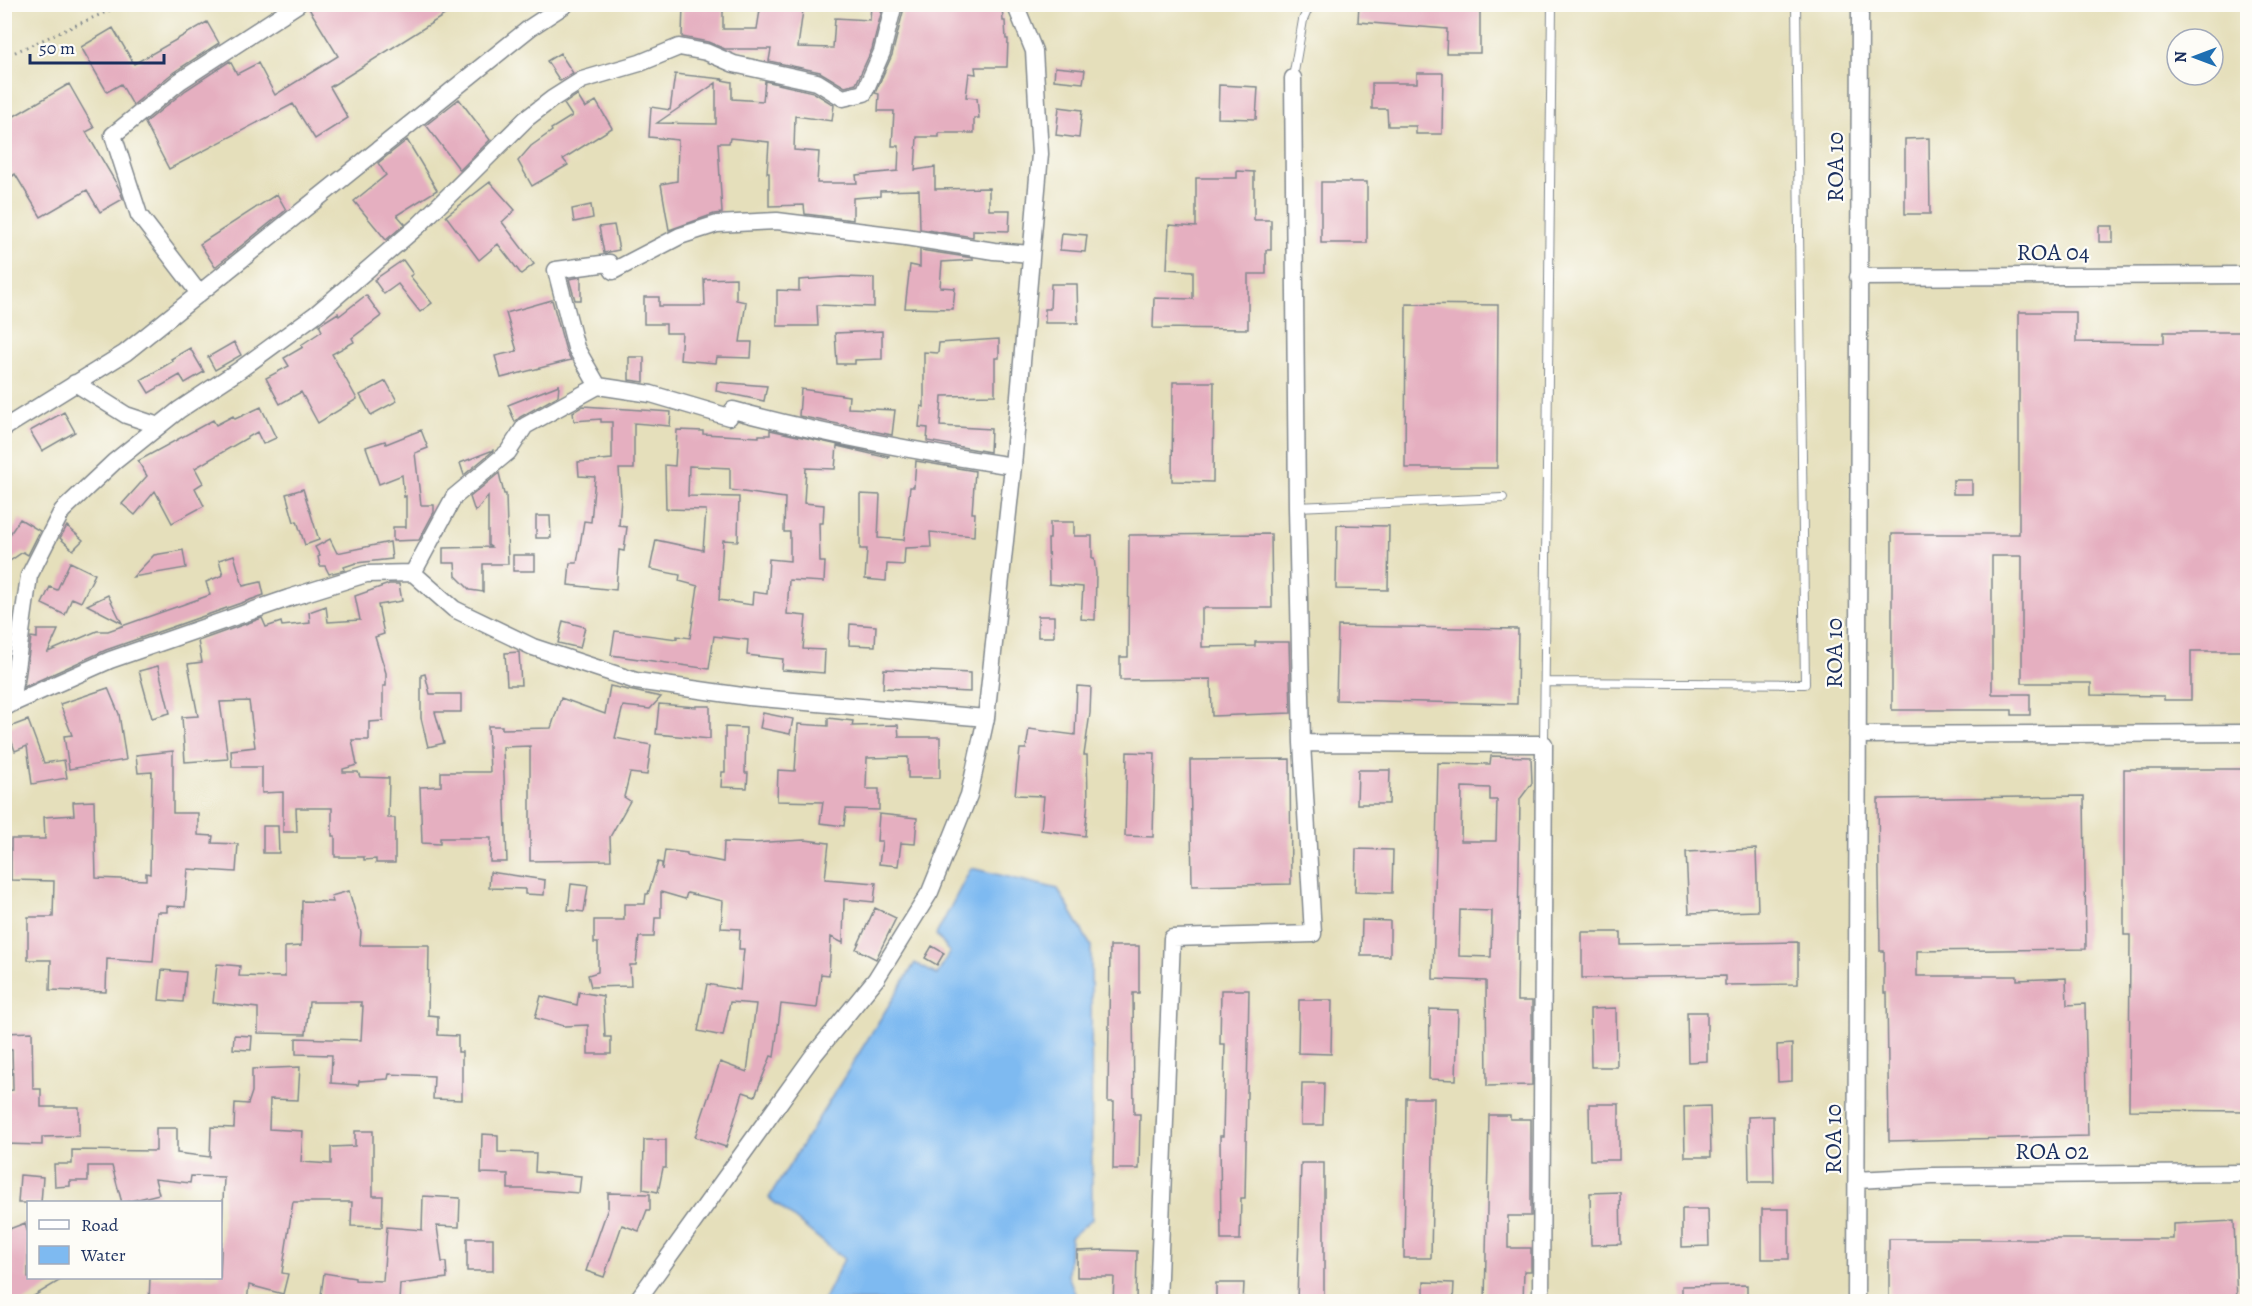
<svg xmlns="http://www.w3.org/2000/svg" width="2252" height="1306" font-family="Alegreya,serif">
	<rect width="100%" height="100%" fill="#fdfcf7"/>
	<filter id="ink" filterUnits="userSpaceOnUse"><feTurbulence type="fractalNoise" baseFrequency=".0167" numOctaves="2"/><feDisplacementMap in="SourceGraphic" scale="12" xChannelSelector="R" yChannelSelector="G"/><feConvolveMatrix kernelMatrix="1 2 1 2 8 2 1 2 1" color-interpolation-filters="sRGB"/></filter>
	<filter id="wash" filterUnits="userSpaceOnUse"><feTurbulence type="fractalNoise" baseFrequency=".008" numOctaves="4" result="noise"/><feDisplacementMap in="SourceGraphic" scale="24" xChannelSelector="R" yChannelSelector="G"/><feGaussianBlur stdDeviation="1.35" result="paint"/><feColorMatrix in="noise" values="0 0 0 0 0 0 0 0 0 0 0 0 0 0 0 0 0 1.4 0 .05"/><feComposite in="paint" operator="in"/></filter>
	<g filter="url(#wash)">
		<rect width="100%" height="100%" fill="#e5dfbb"/>
		<path fill="#7ebaf1" stroke="#4c74a8" stroke-width="1.5" d="M971 868 1058 889 1091 946 1092 1219 1071 1237 1068 1275 1078 1301H823L844 1259 769 1198 915 963 937 975 950 952 936 935Z"/>
		<g id="blocks">
			<path fill="#e5afc0" fill-rule="evenodd" d="M308 4H462L330 87 348 118 315 139 293 104 169 169 145 123 186 90 230 61 237 74 258 63 275 95 338 56 308 7Z
				M683 4H723V29H757L761 4H793L792 9 803 10 798 47 833 48 835 18 870 20 871 5 883 6 872 49 856 84 845 87 820 72 769 61 771 49H725L708 42 682 37Z
				M957 4H1002L1003 21H1005L1006 39H1008L1007 67H975L976 74 969 73 966 97 977 98 979 118H974V133H939V137H917L915 170 935 167V189L989 188V210H1010L1009 231 973 230V237L920 229 919 190 880 191V196L853 198V220L805 214 804 205 769 206V173H767L769 142 730 138 729 143H718L722 213 714 214 669 230 661 184 677 181 678 140 649 137 651 107 670 110 675 74 723 79 721 80 732 82V99L763 101 765 81 813 92 834 105 832 121 795 116 794 150 819 152 817 183H857L856 175 898 171 899 146H892L894 111H878L879 94 875 93 892 55 904 8 957 9ZM716 83V124L657 123 676 110Z
				M1359 4H1480V53H1446L1447 29 1358 22Z
				M207 22 219 43 174 72 133 105 121 84 107 92 81 47 113 28 134 64Z
				M560 53 573 73 560 81 547 61Z
				M1055 67 1085 70 1083 83 1054 80Z
				M1417 73H1443L1442 134H1416V126H1388L1387 109H1372V83H1417Z
				M69 84 94 128 86 132 119 188 123 199 100 212 87 190 41 217 15 174 13 176 4 161V122Z
				M1219 85 1258 87 1256 119 1218 118Z
				M577 95 585 108 596 101 612 128 563 159 568 165 532 186 518 161 531 146 552 131 551 129 572 116 564 104Z
				M459 99 490 140 460 170 426 125Z
				M1059 107 1082 110 1079 138 1056 135Z
				M1929 138 1930 214H1905V139Z
				M407 140 437 190 397 215 405 224 386 240 354 201 386 175 378 163Z
				M1237 171 1254 172V220H1271V250H1266V274H1248V329L1153 328 1154 298 1193 299V271L1167 269 1169 225 1196 227V178H1237Z
				M490 182 515 210 502 222 534 264 521 274 498 244 479 260 446 216Z
				M1321 182H1367V243H1321Z
				M277 194 286 210 215 267 200 244Z
				M591 205 593 218 574 222 572 209Z
				M614 225 619 250 604 253 599 227Z
				M2099 226H2113V242H2099Z
				M1062 233 1087 235 1085 252 1060 250Z
				M920 250 973 258V260L942 262 940 287 955 288 953 309 905 308 910 265 920 267Z
				M403 260 413 274 410 276 432 303 420 312 398 284 384 294 374 280Z
				M581 277V300H575L569 279Z
				M841 277 874 278V307L817 305 818 326H777V290L799 291V280Z
				M736 278V300L746 302 740 342H752L751 358 717 357 716 363 680 360 682 333H666V324H644V297H659V306H705L704 279Z
				M1051 284H1077L1078 323H1045V309H1050Z
				M366 295 381 316 352 338 354 342 332 354 357 399 318 423 301 392 280 404 266 378 289 366 284 358 303 347 301 345 322 331 319 325 338 313 339 316Z
				M552 300 566 351 571 360 501 378 495 356 517 351 506 313Z
				M1406 304 1498 305 1497 468H1405Z
				M2019 312H2076V342L2164 343V332H2247V651H2191V700H2164V696L2091 695V683H2022V556H1992V694H2030V715H2012V710H1892V534H2019Z
				M882 331V359L855 360V364H837L835 333Z
				M999 339V358H995V395L942 396 940 426 991 429 990 452 927 441 928 428 919 427 921 406 924 407V352L938 353 939 343Z
				M234 342 241 355 215 370 208 357Z
				M190 348 204 372 185 383 180 375 149 393 141 380 173 361 171 359Z
				M629 357H644V382L629 380Z
				M386 381 397 401 371 415 360 395Z
				M717 382 767 386 764 401 716 391Z
				M1173 382H1214L1213 482 1172 481Z
				M559 385 558 396 520 417 515 422 508 405Z
				M801 389 849 396 848 408 895 410 892 435 799 416Z
				M583 406 671 412 670 426 634 423V469H619L621 497 619 526 627 527 624 551 619 550 616 590 568 585 570 563H577L584 521 591 522 595 477 579 476 578 462 612 459V422H601V419L574 421 573 412Z
				M261 407 276 438 263 444 257 432 195 468 203 483 195 488 204 506 172 523 155 491 135 515 122 504 147 476 138 461 213 420 216 425 233 416 235 419Z
				M64 412 75 432 42 451 30 431Z
				M421 430 428 448 415 453 421 505H434V512L419 540 393 541V527H406V496L404 497 402 475 379 484 366 447 385 441 386 444Z
				M677 430 703 431V434L759 437V435H770V430L889 456 888 458 837 446 835 469 806 468 804 503 824 505 823 523H819L820 562H825L824 582 789 580 787 614 806 616 803 649 825 650 824 673 782 670 783 659 747 655 748 640 714 636 709 669 611 655 615 631 677 639V636L690 638 698 586 679 581 680 575 650 569 656 540 703 550 706 510 666 509 665 465 675 466ZM689 466 730 468V490L785 498 784 532H790V561L769 559 767 594 753 592 752 605 719 600 723 540 738 541 739 497 688 496Z
				M493 450V451L464 475 460 463Z
				M916 461 975 471 972 513H975L974 536 930 532 931 547 905 548 904 565 887 564 886 581 865 579 867 549H860V494L880 495 878 538 904 540 910 487H914Z
				M499 473 504 494H506L508 564H483V592L470 590 456 576 455 563H443V548L491 547 488 545V496L475 512 470 497Z
				M1953 480H1972V494H1953Z
				M303 489 319 540 305 545 297 521 294 522 286 494Z
				M536 516H550L551 538H536Z
				M20 519 40 531 28 555 23 552 4 565V543Z
				M1050 522H1074V536H1092V558H1094L1096 574 1095 620 1081 619 1083 587 1049 584 1048 539H1050Z
				M1337 525 1389 526 1388 590 1336 589Z
				M67 526 83 540 73 550 60 538Z
				M1271 534 1272 608H1202V647L1255 646V642H1289L1291 713 1212 716 1211 679 1120 680V657H1128L1129 535Z
				M330 539 337 553 390 542 392 559 356 563 344 567 345 570 329 574 325 566H320L318 557 320 556 315 547Z
				M183 550 186 568 133 577 154 555Z
				M234 555 243 586 261 582 264 595 106 650 24 687 31 637 37 638V630H58L48 652 97 631H108L210 595 206 582 223 575 219 560Z
				M513 555H535V571H513Z
				M70 562 95 574 81 602 72 598 65 615 42 604 50 587 57 590Z
				M389 584H399L402 601 378 605 384 634 375 637 386 673V686H383V721L369 722V740H352L357 765 343 769V772H358L360 777 389 778 388 818H395V863H376V859L364 860V857H335V836H332V808H296L297 832H283V792L262 793V767H232L231 750 255 747 249 701 220 702 228 759 185 762 182 717 198 716 188 664 202 662 198 641 262 618 266 627 281 622 282 626 310 623 309 612 326 606 328 622 360 620 355 596Z
				M108 595 122 623 87 605Z
				M1038 616H1054V637H1038Z
				M563 621 585 627 580 648 558 643Z
				M850 624 876 626 875 646 849 645Z
				M1338 626 1518 629 1517 704 1336 700Z
				M519 652 521 685H507L505 653Z
				M158 666 170 713 152 718 139 671Z
				M884 669 970 673V692L883 688Z
				M425 674 430 694H461V712H435L444 743 428 747 421 718V675Z
				M610 686 661 697 650 709 623 706 615 738 651 745 647 775 630 773 624 797 630 801 610 837 611 860 530 861V746L503 747 507 862H490L491 838H440V844L422 843 420 787 441 786V772H490L488 726H502V729L551 728 561 698 605 714Z
				M1077 686 1091 687 1090 713 1084 755H1087L1088 800 1085 836 1041 830 1044 796 1015 795 1020 749H1026L1029 729 1075 735Z
				M108 688 119 714 126 760 69 769 64 736 72 735 60 704Z
				M659 704 696 707V706H710V739L656 734Z
				M763 713 793 719 790 734 760 728Z
				M828 718 853 721 852 726 898 725 899 737H940V778H908V757L867 758 866 789H879V810L846 809 844 826 820 823 823 802 777 801 778 770 795 771 798 724 828 726Z
				M28 720 44 763 64 760 67 778 32 784 27 746 15 751 7 728Z
				M725 727 746 728 745 773H748L747 788 721 787 722 772H725Z
				M173 751V813H198V835L213 836 212 843 238 844 236 872 188 869 185 907 167 906V912H157L153 962 107 959 106 992 50 990 51 960H28V917H53L54 881 11 880V839H45L44 817 74 815 73 802 94 801 96 878 146 880V873L150 874 152 772 138 773 136 755Z
				M1127 752 1155 753 1153 837 1125 836Z
				M1491 756 1531 757 1532 783 1520 799 1517 1001H1532V1085L1487 1086 1486 981 1433 979 1438 763 1490 764ZM1462 787 1490 788V800H1497L1496 841H1461ZM1460 910 1492 911 1491 957 1459 956Z
				M1290 759 1291 884 1192 886 1190 760Z
				M2124 769H2247V1111L2129 1110 2130 935H2124Z
				M1358 770H1390L1389 804H1357Z
				M2084 796 2086 949 1917 951V976H2017V980L2066 978 2067 1005 2085 1004 2088 1136 1889 1141 1887 993H1884V951H1880L1878 799Z
				M879 814 917 818 915 844 901 843 898 866 879 864 882 841H877Z
				M263 826H278L279 853H263Z
				M805 840 829 843 825 879 876 883 874 902 844 899 843 943 831 937 829 975 821 974 817 1008 781 1004 774 1057 771 1056 755 1096 743 1092 726 1147 695 1137 720 1062 747 1072 756 1004 730 1002 723 1036 698 1031 707 984 740 990 744 949H739L740 929 721 928 723 901 687 893 685 899 661 892V918H655L654 937H639L636 965H630L631 986 591 987 588 975 598 972V943H594V920H624V904H645L646 894H648L658 862 662 863V870L665 850 687 853V855L723 862 724 842 751 843Z
				M1356 849 1393 850 1392 893 1355 892Z
				M1756 849 1758 911 1689 913 1686 852Z
				M490 872 545 880 544 895 525 894V889L489 888Z
				M571 884 588 886 584 912 568 910Z
				M349 891 361 932 360 945H429L428 1015 438 1016V1035L458 1036V1052H462V1100L433 1099 434 1076 389 1074 388 1079 359 1081 358 1085 331 1083 332 1055 296 1054V1038L361 1040 363 1006H361V1002H309L306 1034 258 1033V1008L213 1003 217 964 240 966 239 976 285 977V947L301 946 302 901 333 902 331 896Z
				M875 908 896 918 876 959 856 949Z
				M1362 920 1390 921V956H1361Z
				M1582 932H1621V945L1798 942V984L1725 985V976L1582 978Z
				M932 946 944 953 937 965 925 958Z
				M1110 946H1139V993H1133L1134 1114H1140L1139 1169H1113L1114 1102H1108Z
				M162 970 186 972 183 1002 159 1000Z
				M1221 990H1249L1245 1198H1241L1240 1240H1221L1220 1136H1223L1225 1044H1220Z
				M579 992 603 996 605 1037H611V1054H588V1025L564 1026 535 1018 541 996 577 1005Z
				M1299 1000H1332L1331 1054 1298 1053Z
				M1616 1008 1617 1067H1591L1590 1009Z
				M1430 1009 1458 1010 1456 1080 1429 1079Z
				M1687 1012H1707V1061L1688 1062Z
				M32 1032 33 1089H41V1107H79V1136L42 1137V1145L4 1144V1091L13 1090 12 1050 4 1049V1033Z
				M234 1035 252 1036 251 1050 233 1049Z
				M1792 1044V1081L1778 1082 1777 1045Z
				M300 1067 298 1100 270 1099 269 1129 303 1131 301 1162 331 1164V1147L355 1146V1131H373V1196H383L382 1227 351 1226 352 1202H293L282 1273 288 1274 283 1294 249 1285 247 1302H149L150 1278H220L224 1177 191 1176 190 1183 155 1179 159 1194 122 1203 112 1166H88V1181H70V1186L55 1187 54 1164H72V1150L156 1151V1128H177V1153L210 1157 211 1127 234 1128 235 1103 248 1104 252 1092V1069Z
				M1302 1083H1324L1323 1125H1301Z
				M1406 1098H1434L1431 1258H1404Z
				M1589 1104H1619V1160H1590Z
				M1710 1106 1711 1157H1685L1684 1107Z
				M1489 1115H1510V1119H1531V1216H1508V1248H1531V1271H1524L1523 1302H1485Z
				M1773 1116 1774 1182H1749L1748 1117Z
				M482 1134 498 1135V1152L536 1153 535 1172 581 1176 579 1193 524 1189H508V1174L481 1173Z
				M644 1140H666V1168H663L658 1192 643 1189Z
				M1301 1163H1324V1302H1297Z
				M20 1175 43 1177 41 1203H18Z
				M1620 1192 1621 1244 1591 1245 1590 1193Z
				M608 1193 650 1194V1210H647L639 1231 622 1225 604 1277 586 1271 608 1208Z
				M423 1196 460 1198 459 1227 437 1226 442 1262H446L447 1278 400 1284 399 1302H320L324 1273 355 1278V1280L383 1281 387 1227 422 1230Z
				M1682 1209H1708L1709 1246 1682 1247Z
				M1762 1209H1789V1259H1762Z
				M2234 1221 2237 1302H1889V1239H2173V1224Z
				M25 1223 28 1234V1278H64L24 1302H4V1231Z
				M467 1238H493V1271H467Z
				M1104 1250 1137 1251 1136 1302H1113L1114 1277H1077V1251Z
				M1424 1282 1454 1283 1453 1302H1424Z
				M1216 1283H1244L1243 1302H1216Z
				M1747 1285V1302H1682V1286Z"/>
		</g>
	</g>
	<g filter="url(#ink)">
		<use href="#blocks" fill-opacity="0" stroke="#80878c" stroke-width="1.5"/>
		<g fill="none" stroke-linecap="round" stroke-linejoin="round">
			<g stroke="#80878c" stroke-width="10">
				<path id="lane" d="M1293 78 1303 20 1310 4
					M1297 507 1503 498
					M1545 682 1805 684 1796 4
					M1544 744 1552 4"/>
			</g>
			<g stroke="#80878c" stroke-width="19">
				<path id="street" d="M1858 277 2248 275
					M198 292 139 215 113 135 180 81 298 4
					M75 383 126 415 159 426
					M598 386 651 394 729 417 733 410C825 435 918 452 1013 466
					M4 428 125 353 531 27 566 4
					M413 573 454 497 508 452 525 426 598 386 576 348 556 270 609 263 613 271 680 236 717 224 777 221 906 237 994 251 1031 254
					M11 704 110 660 289 598 366 574 413 573 454 609 533 647 636 681 749 697 986 718
					M4 708 11 704 29 576 62 511 114 462 179 410 238 371 316 314 418 226 526 119 552 99 582 80 640 63 679 47 706 52 734 64 817 82 843 98 864 93 882 52 894 4
					M1857 735 2248 733
					M1302 743 1544 744 1541 1302
					M1857 1180 1932 1176 2248 1173
					M636 1302 813 1056 876 979 930 892 969 795 986 718 1013 466 1040 154 1034 51 1015 4
					M1158 1302 1172 938 1313 934 1302 743 1297 507 1293 78
					M1856 1302 1860 4"/>
			</g>
			<path stroke="#80878c" stroke-width="3" stroke-dasharray="1.5 4.5" stroke-linecap="butt" d="M4 57 124 4"/>
			<use href="#lane" stroke="#fff" stroke-width="8"/>
			<use href="#street" stroke="#fff" stroke-width="16"/>
		</g>
	</g>
	<g text-anchor="middle" stroke-width="4.5" stroke-linejoin="round" paint-order="stroke">
		<g font-size="24" fill="#1b2f5e" stroke="#fdfcf7">
			<text transform="translate(1835 167) rotate(-90)" y="8">ROA 10</text>
			<text x="2053" y="260">ROA 04</text>
			<text transform="translate(1834 653) rotate(-90)" y="8">ROA 10</text>
			<text transform="translate(1833 1139) rotate(-90)" y="8">ROA 10</text>
			<text x="2052" y="1159">ROA 02</text>
		</g>
	</g>
	<rect width="2252" height="1306" fill="none" stroke="#fdfcf7" stroke-width="24"/>
	<rect x="27" y="1201" width="195" height="78" fill="#fdfcf7" stroke="#a3aaba" stroke-width="1.5"/>
	<rect x="39" y="1220" width="30" height="9" fill="#ffffff" stroke="#a3aaba" stroke-width="1.5"/>
	<text x="81" y="1231" font-size="18" fill="#1b2f5e">Road</text>
	<rect x="39" y="1246" width="30" height="18" fill="#7ebaf1" stroke="#a3aaba" stroke-width="1.5"/>
	<text x="81" y="1261" font-size="18" fill="#1b2f5e">Water</text>
	<g transform="translate(2195 57) rotate(270)"><circle r="28" fill="#fdfcf7" stroke="#a3aaba" stroke-width="1.5"/>
	<path d="M0-4.5L10 22L0 15L-10 22Z" fill="#1f6fb2"/>
	<text y="-9" font-size="16" font-weight="bold" text-anchor="middle" fill="#1b2f5e">N</text>
	</g>
	<path d="M30 54v9h134v-9" fill="none" stroke="#1b2f5e" stroke-width="3"/>
	<text x="39" y="54" font-size="18" fill="#1b2f5e" stroke="#fdfcf7" stroke-width="4.5" paint-order="stroke">50 m</text>
</svg>
